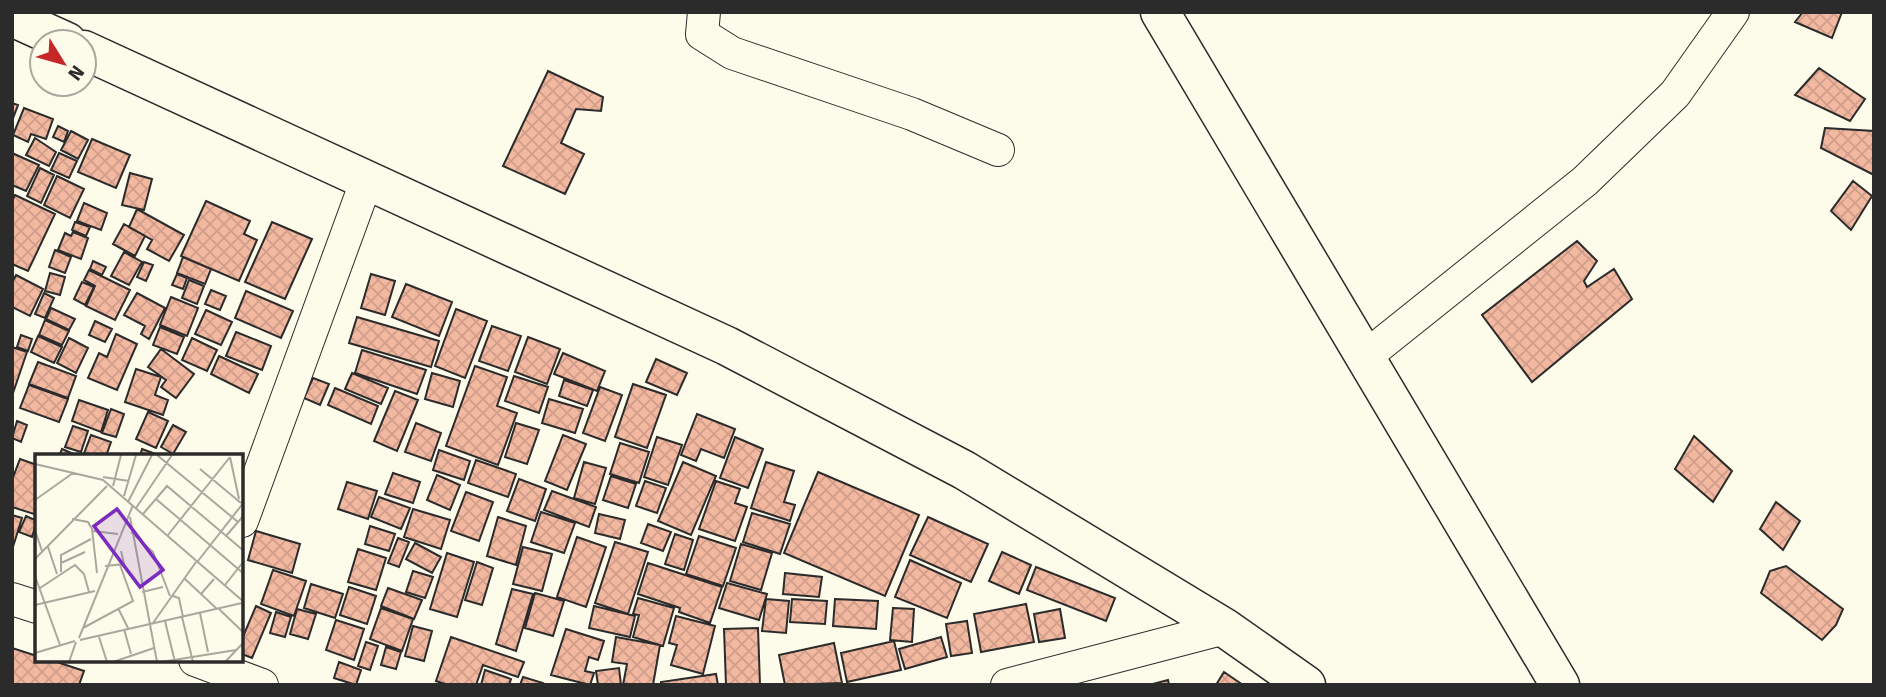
<svg xmlns="http://www.w3.org/2000/svg" width="1886" height="697" font-family="'Fira Sans',sans-serif">
	<defs>
		<pattern id="building-cross-hatch" width="8" height="8" patternUnits="userSpaceOnUse" patternTransform="scale(1.75)"><rect width="8" height="8" fill="#f2b8a0"/><path d="M0 0l8 8M0 8l8-8" fill="none" stroke="#d09e8a"/></pattern>
	</defs>
	<rect width="100%" height="100%" fill="#fdfbea"/>
	<path fill="url(#building-cross-hatch)" stroke="#2b2b2b" stroke-width="2" d="M1803 12H1842L1832 38 1795 22Z
		M1819 68 1865 99 1850 121 1795 95Z
		M548 71 603 97 601 111 576 109 561 143 584 154 565 194 503 166Z
		M12 103 18 105 12 121Z
		M24 108 53 119 46 139 31 134 28 142 13 135Z
		M58 126 68 131 64 142 53 137Z
		M1825 128 1874 131V175L1821 148Z
		M71 131 88 140 78 159 61 150Z
		M35 138 56 152 49 166 26 155Z
		M92 139 130 155 116 188 78 172Z
		M12 153 39 165 26 191 12 185Z
		M59 153 77 161 69 178 51 170Z
		M40 168 54 175 41 203 27 196Z
		M130 173 152 179 144 210 122 205Z
		M57 176 84 189 70 218 44 205Z
		M1853 181 1872 196 1851 230 1831 211Z
		M15 195 55 214 28 271 12 264V201Z
		M206 201 250 221 244 234 257 240 239 281 181 256Z
		M84 203 107 213 101 230 77 221Z
		M137 209 184 235 169 261 147 249 152 240 129 227Z
		M75 222 90 227 86 236 72 230Z
		M272 222 312 239 285 299 245 282Z
		M124 224 145 236 135 256 113 244Z
		M73 232 88 238 81 259 58 250 65 233 71 236Z
		M1577 241 1597 261 1584 281 1587 287 1614 269 1632 299 1532 382 1482 315Z
		M55 250 71 257 65 273 49 267Z
		M124 252 142 262 129 285 111 276Z
		M183 257 211 269 205 284 177 273Z
		M93 261 106 267 102 275 90 269Z
		M144 262 153 265 146 281 137 277Z
		M89 270 130 290 115 320 86 306 95 286 84 280Z
		M50 273 65 277 60 295 45 291Z
		M177 274 187 278 183 289 172 285Z
		M371 274 395 281 385 315 361 308Z
		M16 275 43 289 30 316 12 307V283Z
		M189 280 204 286 197 304 182 298Z
		M82 282 94 287 85 305 74 299Z
		M406 284 452 302 439 336 392 317Z
		M211 290 226 296 220 310 205 304Z
		M246 291 293 311 281 338 235 318Z
		M44 293 54 298 45 318 35 314Z
		M137 293 165 308 149 339 141 334 145 326 124 315Z
		M171 297 198 308 187 336 160 325Z
		M51 308 75 319 69 330 46 319Z
		M456 309 487 321 465 378 435 366Z
		M206 310 232 322 221 345 195 334Z
		M357 317 439 341 431 367 349 343Z
		M45 320 69 331 62 345 39 335Z
		M95 321 112 329 105 342 89 335Z
		M492 326 521 336 508 371 479 361Z
		M160 327 184 337 177 354 153 345Z
		M236 332 271 346 262 370 226 356Z
		M116 334 137 344 117 390 88 378 99 353 107 357Z
		M21 335 32 339 28 351 17 347Z
		M38 336 62 347 54 363 31 352Z
		M528 337 560 349 547 384 515 372Z
		M69 338 88 348 76 373 57 363Z
		M192 338 217 350 207 371 182 360Z
		M12 347 27 352 12 396Z
		M161 349 194 374 176 398 161 387 166 380 148 367Z
		M362 350 426 370 417 394 355 373Z
		M563 353 605 371 597 391 554 374Z
		M219 356 258 374 249 393 211 374Z
		M656 359 687 373 677 395 646 382Z
		M38 362 76 376 68 398 29 384Z
		M475 366 507 377 497 406 517 413 498 465 446 446Z
		M136 369 161 377 155 395 168 400 163 415 125 402Z
		M352 373 388 388 381 404 345 389Z
		M432 373 460 381 453 407 425 399Z
		M514 376 548 387 539 413 505 401Z
		M313 378 329 384 320 405 304 398Z
		M564 380 593 390 587 406 559 396Z
		M633 384 666 395 647 448 615 437Z
		M29 385 68 399 59 422 20 408Z
		M600 387 622 395 605 441 583 433Z
		M335 388 378 406 371 424 328 405Z
		M395 391 418 400 397 451 374 441Z
		M549 399 583 409 575 433 542 423Z
		M79 400 108 410 101 432 72 421Z
		M111 409 124 414 116 437 102 433Z
		M148 412 168 421 156 448 136 439Z
		M697 414 735 429 724 458 701 449 696 461 681 455Z
		M17 421 27 425 21 442 12 438Z
		M416 423 441 433 431 461 405 452Z
		M516 423 539 430 527 464 505 457Z
		M173 425 186 432 173 454 161 447Z
		M73 426 88 431 81 452 65 447Z
		M91 435 111 442 106 456H83Z
		M563 435 586 444 567 490 545 481Z
		M1694 436 1732 471 1713 502 1675 469Z
		M657 437 682 445 668 485 644 477Z
		M735 437 763 449 748 488 720 478Z
		M620 443 649 452 639 483 610 474Z
		M62 449 76 455V456H59Z
		M142 449 161 456H140Z
		M439 450 470 461 464 480 433 470Z
		M20 459 37 465V515L12 507V480Z
		M476 460 516 474 508 497 468 483Z
		M584 462 606 468 595 504 574 498Z
		M683 462 716 476 691 535 658 521Z
		M766 462 794 471 784 502 795 505 790 521 751 508Z
		M818 472 919 515 885 596 784 553Z
		M393 473 420 482 413 503 385 494Z
		M437 475 460 485 450 510 427 500Z
		M611 476 636 484 628 508 603 500Z
		M519 479 546 489 535 521 507 511Z
		M645 481 666 488 657 513 636 506Z
		M716 481 740 489 735 503 747 507 735 541 699 529Z
		M347 482 377 491 368 519 338 509Z
		M552 491 596 507 589 527 544 510Z
		M466 492 493 502 479 541 451 531Z
		M379 497 410 508 401 529 371 517Z
		M1776 502 1800 521 1783 550 1760 529Z
		M413 509 450 520 441 549 404 537Z
		M541 512 575 523 564 553 531 542Z
		M752 513 790 524 780 554 743 542Z
		M599 514 625 520 620 539 595 533Z
		M12 515 22 518 12 550Z
		M26 516 37 521 32 537 19 532Z
		M498 517 526 526 516 565 487 556Z
		M928 517 988 544 971 582 910 555Z
		M648 524 671 532 663 551 641 543Z
		M370 526 395 534 389 551 365 544Z
		M256 531 300 544 292 573 248 560Z
		M675 534 693 540 684 570 665 564Z
		M699 536 736 548 723 586 686 574Z
		M577 537 606 547 586 607 557 597Z
		M398 538 409 542 399 567 388 563Z
		M615 542 648 552 628 614 595 603Z
		M415 543 441 557 432 573 406 559Z
		M741 544 772 553 761 590 730 581Z
		M523 547 552 554 542 591 513 584Z
		M358 549 386 558 376 590 348 582Z
		M1002 552 1031 565 1019 594 989 581Z
		M447 553 474 562 457 617 430 609Z
		M910 560 961 583 947 618 895 597Z
		M477 562 493 568 482 605 465 600Z
		M648 563 722 587 710 623 679 612 680 608 638 594Z
		M1786 566 1843 609 1836 625 1822 640 1761 593 1770 571Z
		M1036 567 1115 598 1106 621 1027 590Z
		M273 570 306 581 294 616 261 604Z
		M413 571 433 577 425 598 406 592Z
		M785 573 822 577 819 597 783 594Z
		M727 583 767 594 759 620 719 608Z
		M311 584 343 594 335 618 304 608Z
		M349 587 376 596 367 624 340 615Z
		M388 588 422 600 414 619 381 606Z
		M512 589 533 594 516 651 496 644Z
		M535 593 564 601 553 636 525 628Z
		M638 598 674 608 663 646 633 637 639 615 633 614Z
		M766 599 789 601 786 633 762 631Z
		M792 599 827 601 825 624 790 622Z
		M835 599 878 601 876 629 833 626Z
		M1026 604 1034 642 981 652 974 614Z
		M256 606 271 613 252 658 242 654V639Z
		M594 606 635 616 630 637 589 628Z
		M381 608 413 619 402 651 370 639Z
		M893 608 914 609 912 642 890 640Z
		M297 609 316 614 308 639 290 634Z
		M1060 609 1065 638 1039 642 1034 614Z
		M276 612 291 617 285 637 270 633Z
		M676 616 715 626 703 674 671 665 677 645 669 643Z
		M336 620 364 629 354 660 326 650Z
		M967 621 972 653 951 656 946 624Z
		M413 626 432 631 424 661 405 656Z
		M758 628 760 685H726L724 629Z
		M566 629 604 641 598 660 589 657 585 671 594 673 590 685 551 675Z
		M451 637 524 662 518 677 483 665 476 685H448L436 681Z
		M616 637 660 645 653 685H623L627 664 612 662Z
		M941 637 947 657 905 669 899 649Z
		M894 641 901 670 847 682 841 653Z
		M366 642 378 646 370 670 358 666Z
		M834 643 842 683 785 685 779 655Z
		M386 647 401 652 396 669 381 665Z
		M12 648 37 656V660H51L84 671 79 685H12Z
		M339 662 361 670 356 685 334 678Z
		M619 668 621 685H598L596 671Z
		M485 670 511 679 509 685H481Z
		M1224 672 1243 685H1216Z
		M716 674 718 685H661V682Z
		M523 677 543 683 542 685H520Z
		M1168 680 1169 685H1149Z"/>
	<g fill="none" stroke-linecap="round" stroke-linejoin="round">
		<g stroke="#2b2b2b" stroke-width="34">
			<path id="street" d="M704 12 702 34 732 53 912 114 998 150
				M1365 357 1585 181 1675 94 1733 12
				M242 521 366 182
				M12 599 37 607
				M195 660 262 685
				M1007 685 1225 628"/>
		</g>
		<g stroke="#2b2b2b" stroke-width="41">
			<path id="secondary" d="M1160 12 1560 685
				M12 17 67 42
				M84 50 727 346 964 470 1225 628 1306 685"/>
		</g>
		<use href="#street" stroke="#fdfbea" stroke-width="32"/>
		<use href="#secondary" stroke="#fdfbea" stroke-width="38"/>
	</g>
	<g transform="translate(35 454)">
		<rect width="208" height="208" fill="#fdfbea"/>
		<path fill="none" stroke="#a9a89e" stroke-width="2" d="M122 1 203 68M195 3 204 45M0 10 68 26 209 148M165 15 206 49M68 23 94 27M78 32 86 1M89 42 101 1M121 45 209 120M0 46 38 19M93 48 117 1M101 54 137 1M108 60 132 32 209 97M95 63 122 208M37 65 53 68 57 75 62 119M0 76 7 97M58 77 83 80M96 78 118 98 135 142M133 81 195 3M191 82 209 61M13 93 22 120M0 105 72 32M163 107 209 48M26 109 50 98M70 112 89 110 86 97M26 118V101L56 85M0 122 25 191M150 125 166 140M179 125 166 140 182 155M190 131 209 107M5 134 40 111 49 120 54 138M107 138 128 133M138 142 144 144 148 163M0 151 60 137M83 154 93 174M184 155 209 179M165 159 173 198M147 163 158 208M130 167 140 208M118 169 161 108M48 174 98 147 85 111M89 175 96 200M64 183 72 208M44 184 98 51M45 186 207 149M0 199 40 187M34 208 41 188M78 208 119 194M126 208 201 196M190 208 209 188"/>
		<path fill="#7b2cbf" fill-opacity="0.15" stroke="#7b2cbf" stroke-width="3.5" d="M82 55 128 116 105 133 59 72Z"/>
		<rect width="208" height="208" fill="none" stroke="#2b2b2b" stroke-width="3.5"/>
	</g>
	<rect width="1886" height="697" fill="none" stroke="#2b2b2b" stroke-width="28"/>
	<g transform="translate(63 63) rotate(127)"><circle r="33" fill="#fdfbea" stroke="#a9a89e" stroke-width="2"/>
	<path d="M0-5L12 26L0 18L-12 26Z" fill="#c62828"/>
	<text y="-10" font-size="19" font-weight="bold" text-anchor="middle" fill="#2b2b2b">N</text>
	</g>
</svg>
